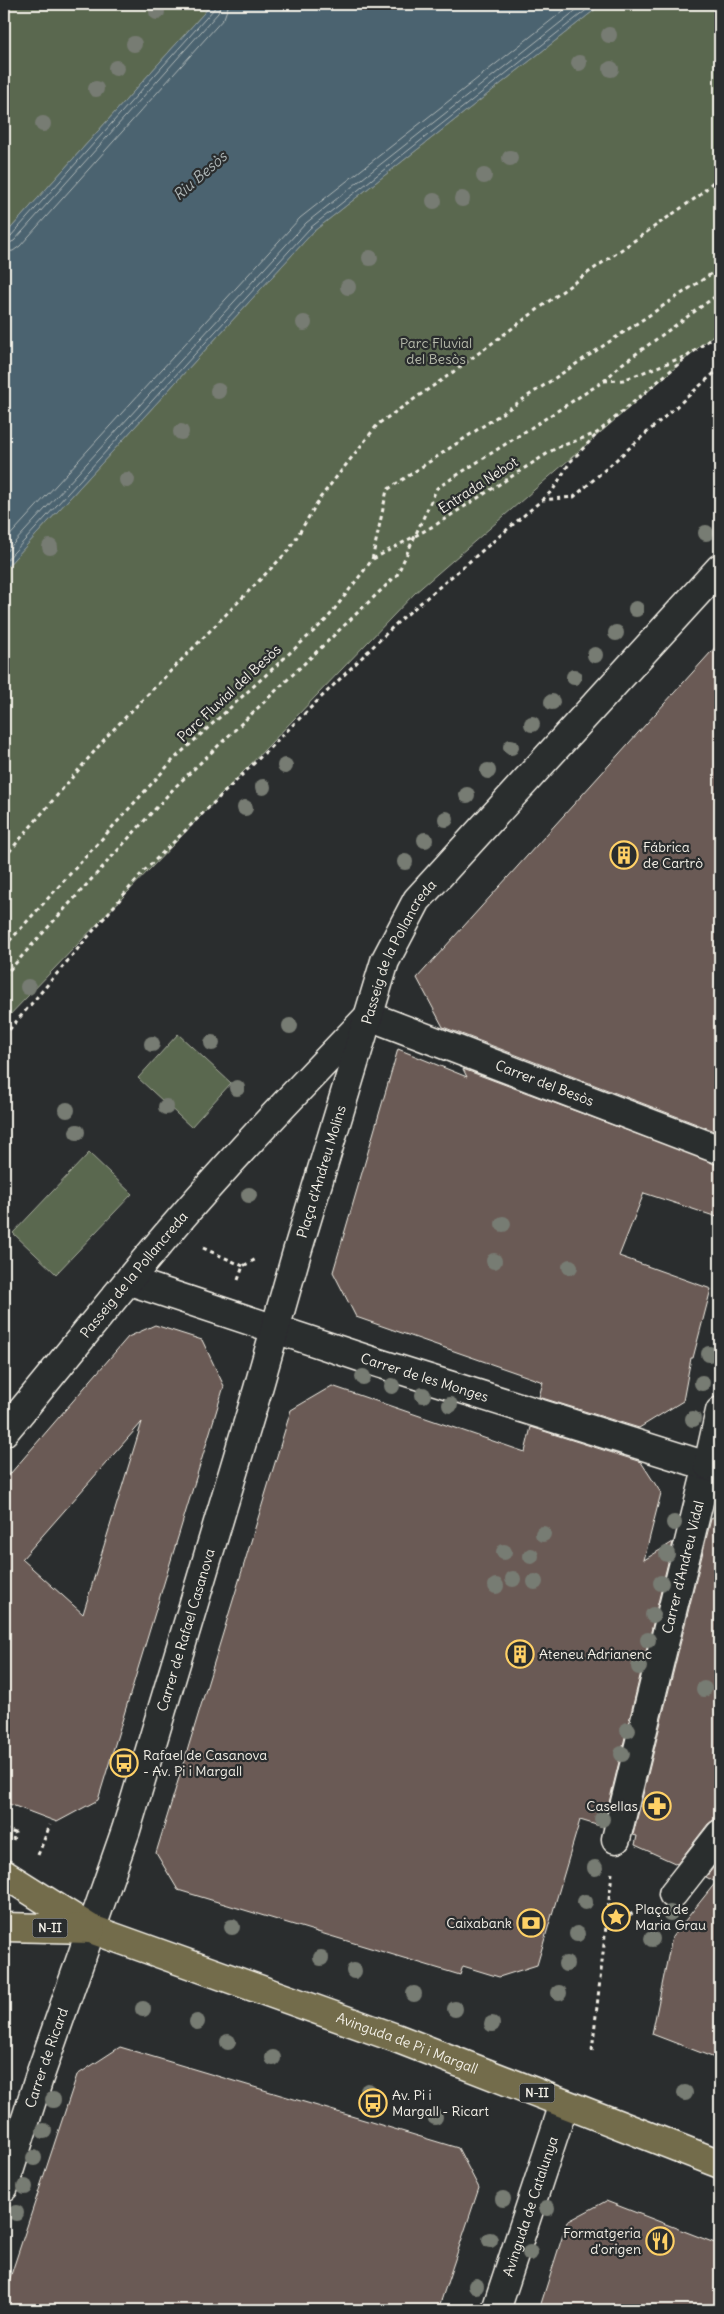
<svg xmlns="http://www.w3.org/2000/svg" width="724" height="2314" font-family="Delius,sans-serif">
	<rect width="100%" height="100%" fill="#2a2d2e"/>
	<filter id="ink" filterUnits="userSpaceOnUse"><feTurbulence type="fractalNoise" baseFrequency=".02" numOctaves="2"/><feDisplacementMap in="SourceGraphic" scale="10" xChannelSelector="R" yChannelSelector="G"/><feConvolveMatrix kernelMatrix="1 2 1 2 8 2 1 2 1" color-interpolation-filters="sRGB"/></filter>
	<g filter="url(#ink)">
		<path fill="#5a6850" stroke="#a7ac9c" d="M4 4H212L4 236Z
			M602 4H720V329L415 593 4 1021V570L314 231Z
			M178 1034 231 1083 191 1127 138 1078Z
			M89 1153 132 1194 56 1274 13 1233Z"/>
		<path fill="#4b636f" stroke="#8f9c9f" d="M212 4H602L314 231 4 570V236Z"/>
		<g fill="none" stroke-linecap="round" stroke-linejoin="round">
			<path stroke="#b0b8b8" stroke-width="1" d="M4 239 10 237 214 9 215 4
				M4 245 14 241 218 13 221 4
				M4 252 13 251 20 246 224 18 229 4
				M4 542 300 218 572 4
				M4 554 306 223 584 4
				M4 563 310 228 594 4"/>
		</g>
		<path fill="#6b5a54" stroke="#f4f1e8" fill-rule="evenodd" d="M720 642V1133L443 1027 417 978Z
			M398 1049 467 1077 463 1069 720 1165V1218L644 1193 619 1256 711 1289 693 1358H691L683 1401 639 1428 539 1397 543 1382 356 1317 333 1272Z
			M155 1325 202 1340 224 1386 98 1800 57 1822 4 1802V1481L128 1337ZM142 1422 83 1614 22 1559Z
			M332 1386 525 1452 531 1427 641 1462 661 1493 644 1560 673 1542 603 1827 580 1820 537 1965 499 1977 463 1966 460 1975 178 1890 156 1853 291 1410Z
			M720 1514V1819L714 1820 708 1824 677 1864 635 1845 637 1836 633 1835 711 1519Z
			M720 1859V2060L652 2034 672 1937 716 1882 706 1877Z
			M120 2047 458 2148 479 2188 438 2310H4V2296L77 2075Z
			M606 2201 720 2245V2310H539L567 2222Z"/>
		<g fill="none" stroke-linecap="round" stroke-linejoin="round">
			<g stroke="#f4f1e8" stroke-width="31">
				<g id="pedestrian">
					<path id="s1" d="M616 1839 708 1465"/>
					<path d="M673 1894 720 1834"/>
				</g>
			</g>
			<g stroke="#f4f1e8" stroke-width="31">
				<g id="minor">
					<path id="s2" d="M369 1016 720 1150"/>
					<path id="s3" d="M130 1281 372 1361 720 1470"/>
					<path id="s4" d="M4 1432C60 1366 113 1297 170 1231 232 1158 299 1089 365 1020"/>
					<path d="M708 1465 720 1411"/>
					<path id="s5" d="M4 2187 40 2075 126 1830 258 1389 297 1252 385 961 417 900 720 568"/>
					<path id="s6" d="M496 2310 564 2104"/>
				</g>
			</g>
			<g stroke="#f4f1e8" stroke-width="31">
				<g id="primary">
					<path id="s7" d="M4 1874 91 1929 396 2038 720 2164"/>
					<path d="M4 1927 91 1929"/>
				</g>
			</g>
			<path stroke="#f4f1e8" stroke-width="3" stroke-dasharray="4 4" stroke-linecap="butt" d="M604 381 623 380 686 356
				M542 500 553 490 570 462 597 434
				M373 559 437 524 556 448 597 433 689 355 720 332
				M4 858 109 734 289 550 320 498 378 424 449 375 579 279 700 195 720 175
				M4 947 174 759 327 619 372 560 387 490 720 268
				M4 976 175 787 397 575 437 488 604 381 622 364 720 293
				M4 1036 143 872 398 622 542 500 574 497 720 368
				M203 1248 243 1266
				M238 1280 243 1266 258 1258
				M4 1829 15 1833 13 1840
				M38 1855 50 1825
				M607 1925 642 1909
				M592 2051 612 1873"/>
			<use href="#pedestrian" stroke="#2a2d2e" stroke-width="28"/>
			<use href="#minor" stroke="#2a2d2e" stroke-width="28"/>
			<use href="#primary" stroke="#736c4b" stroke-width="28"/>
		</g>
		<g fill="#777b73">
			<circle cx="157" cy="12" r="8"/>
			<circle cx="609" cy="35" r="8"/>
			<circle cx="134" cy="44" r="8"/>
			<circle cx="579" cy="63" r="8"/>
			<circle cx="116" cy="68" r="8"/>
			<circle cx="611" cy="69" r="8"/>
			<circle cx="96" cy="89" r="8"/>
			<circle cx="43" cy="124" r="8"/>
			<circle cx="510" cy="158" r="8"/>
			<circle cx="484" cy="176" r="8"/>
			<circle cx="462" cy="199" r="8"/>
			<circle cx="434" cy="201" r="8"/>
			<circle cx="370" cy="258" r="8"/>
			<circle cx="348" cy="287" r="8"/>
			<circle cx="304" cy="323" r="8"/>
			<circle cx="218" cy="391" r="8"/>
			<circle cx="181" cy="432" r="8"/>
			<circle cx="127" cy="480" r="8"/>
			<circle cx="706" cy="533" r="8"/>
			<circle cx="50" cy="547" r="8"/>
			<circle cx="636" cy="609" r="8"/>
			<circle cx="616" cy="633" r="8"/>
			<circle cx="595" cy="655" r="8"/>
			<circle cx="574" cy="677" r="8"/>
			<circle cx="552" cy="702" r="8"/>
			<circle cx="532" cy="724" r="8"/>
			<circle cx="511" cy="747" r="8"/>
			<circle cx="285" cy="766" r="8"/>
			<circle cx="488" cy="771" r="8"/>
			<circle cx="263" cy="787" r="8"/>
			<circle cx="467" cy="795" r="8"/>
			<circle cx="245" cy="808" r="8"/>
			<circle cx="446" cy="819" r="8"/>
			<circle cx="425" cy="840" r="8"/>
			<circle cx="405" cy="862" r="8"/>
			<circle cx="28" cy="987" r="8"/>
			<circle cx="290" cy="1026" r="8"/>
			<circle cx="212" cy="1043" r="8"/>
			<circle cx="152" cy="1044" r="8"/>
			<circle cx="237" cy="1088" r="8"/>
			<circle cx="166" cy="1107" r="8"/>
			<circle cx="67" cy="1110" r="8"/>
			<circle cx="77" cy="1132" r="8"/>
			<circle cx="249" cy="1195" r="8"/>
			<circle cx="503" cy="1224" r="8"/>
			<circle cx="494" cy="1261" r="8"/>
			<circle cx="570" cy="1267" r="8"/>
			<circle cx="709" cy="1354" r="8"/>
			<circle cx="363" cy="1377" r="8"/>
			<circle cx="702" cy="1383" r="8"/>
			<circle cx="392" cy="1386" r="8"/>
			<circle cx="423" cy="1395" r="8"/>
			<circle cx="450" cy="1405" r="8"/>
			<circle cx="693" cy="1419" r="8"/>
			<circle cx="674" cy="1523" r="8"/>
			<circle cx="543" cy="1534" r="8"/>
			<circle cx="504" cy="1552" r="8"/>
			<circle cx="667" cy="1554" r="8"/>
			<circle cx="531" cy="1556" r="8"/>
			<circle cx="513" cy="1579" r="8"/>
			<circle cx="535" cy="1582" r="8"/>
			<circle cx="661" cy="1583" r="8"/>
			<circle cx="496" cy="1586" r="8"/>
			<circle cx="653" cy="1615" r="8"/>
			<circle cx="648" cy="1640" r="8"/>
			<circle cx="639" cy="1667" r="8"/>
			<circle cx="704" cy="1689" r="8"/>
			<circle cx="628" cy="1730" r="8"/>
			<circle cx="622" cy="1754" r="8"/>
			<circle cx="602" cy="1819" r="8"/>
			<circle cx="595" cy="1868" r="8"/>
			<circle cx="585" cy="1902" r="8"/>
			<circle cx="670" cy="1913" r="8"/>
			<circle cx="232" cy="1927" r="8"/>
			<circle cx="577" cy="1934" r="8"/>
			<circle cx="652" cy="1939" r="8"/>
			<circle cx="321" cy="1958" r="8"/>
			<circle cx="566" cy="1964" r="8"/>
			<circle cx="354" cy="1971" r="8"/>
			<circle cx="559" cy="1993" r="8"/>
			<circle cx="414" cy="1994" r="8"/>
			<circle cx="143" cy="2009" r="8"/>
			<circle cx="455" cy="2009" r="8"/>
			<circle cx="197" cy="2022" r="8"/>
			<circle cx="492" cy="2024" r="8"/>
			<circle cx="228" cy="2042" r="8"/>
			<circle cx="273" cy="2058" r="8"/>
			<circle cx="368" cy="2091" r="8"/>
			<circle cx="685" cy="2093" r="8"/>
			<circle cx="53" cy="2100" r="8"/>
			<circle cx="435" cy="2117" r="8"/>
			<circle cx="44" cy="2131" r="8"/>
			<circle cx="34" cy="2158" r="8"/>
			<circle cx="25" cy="2187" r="8"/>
			<circle cx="503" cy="2199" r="8"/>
			<circle cx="547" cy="2208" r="8"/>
			<circle cx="16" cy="2213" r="8"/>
			<circle cx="490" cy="2240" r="8"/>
			<circle cx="530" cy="2253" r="8"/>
			<circle cx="476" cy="2286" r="8"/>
		</g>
	</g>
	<defs>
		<g id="building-ring" transform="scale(1.4375)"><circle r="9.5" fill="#2a2d2e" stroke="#ffd166" stroke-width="1.5"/><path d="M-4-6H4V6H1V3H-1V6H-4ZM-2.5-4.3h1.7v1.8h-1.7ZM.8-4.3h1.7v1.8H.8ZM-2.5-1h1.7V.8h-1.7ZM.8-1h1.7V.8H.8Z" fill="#ffd166"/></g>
		<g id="bus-ring" transform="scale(1.4375)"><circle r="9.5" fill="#2a2d2e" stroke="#ffd166" stroke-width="1.5"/><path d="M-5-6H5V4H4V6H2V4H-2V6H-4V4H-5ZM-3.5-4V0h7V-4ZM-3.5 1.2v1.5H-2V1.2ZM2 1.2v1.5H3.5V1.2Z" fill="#ffd166"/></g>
		<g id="pharmacy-ring" transform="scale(1.4375)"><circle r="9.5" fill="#2a2d2e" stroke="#ffd166" stroke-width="1.5"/><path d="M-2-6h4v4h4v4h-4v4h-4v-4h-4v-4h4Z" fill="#ffd166"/></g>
		<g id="sight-ring" transform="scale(1.4375)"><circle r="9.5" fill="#2a2d2e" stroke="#ffd166" stroke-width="1.5"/><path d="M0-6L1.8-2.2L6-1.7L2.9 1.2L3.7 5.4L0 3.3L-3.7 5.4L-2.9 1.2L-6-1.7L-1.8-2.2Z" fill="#ffd166"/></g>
		<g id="bank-ring" transform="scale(1.4375)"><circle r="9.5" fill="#2a2d2e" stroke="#ffd166" stroke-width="1.5"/><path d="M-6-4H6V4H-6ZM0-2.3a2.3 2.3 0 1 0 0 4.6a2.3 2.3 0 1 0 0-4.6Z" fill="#ffd166"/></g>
		<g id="restaurant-ring" transform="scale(1.4375)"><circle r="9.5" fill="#2a2d2e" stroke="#ffd166" stroke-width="1.5"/><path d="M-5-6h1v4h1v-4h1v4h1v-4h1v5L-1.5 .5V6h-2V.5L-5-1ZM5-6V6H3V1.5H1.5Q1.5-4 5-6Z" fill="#ffd166"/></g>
	</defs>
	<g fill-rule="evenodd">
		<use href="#building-ring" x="624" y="855"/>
		<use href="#building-ring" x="520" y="1654"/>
		<use href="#bus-ring" x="124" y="1763"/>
		<use href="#pharmacy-ring" x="657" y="1806"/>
		<use href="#sight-ring" x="616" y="1917"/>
		<use href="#bank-ring" x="531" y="1923"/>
		<use href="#bus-ring" x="373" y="2103"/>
		<use href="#restaurant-ring" x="660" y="2241"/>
	</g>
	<g text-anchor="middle" stroke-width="4.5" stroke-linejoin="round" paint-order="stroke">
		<g fill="#2a2d2e" stroke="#b7b6b0" stroke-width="1">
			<rect x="32.5" y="1918.5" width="35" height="19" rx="4"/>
			<rect x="519.5" y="2083.5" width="35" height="19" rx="4"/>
		</g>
		<g font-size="12" font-weight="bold" fill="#f4f1e8">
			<text x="50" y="1932">N-II</text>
			<text x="537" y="2097">N-II</text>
		</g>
		<g font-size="14" fill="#b6baab" stroke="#2a2d2e">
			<text x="436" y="348">Parc Fluvial<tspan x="436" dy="16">del Besòs</tspan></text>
		</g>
		<g font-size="14" fill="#f4f1e8" stroke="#2a2d2e">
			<text transform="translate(478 485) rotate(-33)" y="5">Entrada Nebot</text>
			<text transform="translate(229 693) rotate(-43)" y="5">Parc Fluvial del Besòs</text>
			<text dy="5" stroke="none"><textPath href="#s5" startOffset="1298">Passeig de la Pollancreda</textPath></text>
			<text dy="5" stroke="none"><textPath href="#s2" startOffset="188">Carrer del Besòs</textPath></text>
			<text dy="5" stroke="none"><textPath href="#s5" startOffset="1064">Plaça d'Andreu Molins</textPath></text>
			<text dy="5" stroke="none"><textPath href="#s4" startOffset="204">Passeig de la Pollancreda</textPath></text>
			<text dy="5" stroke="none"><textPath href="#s3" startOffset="310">Carrer de les Monges</textPath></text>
			<text dy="5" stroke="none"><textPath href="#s1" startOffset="280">Carrer d'Andreu Vidal</textPath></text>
			<text dy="5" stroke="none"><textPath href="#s5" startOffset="586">Carrer de Rafael Casanova</textPath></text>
			<text dy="5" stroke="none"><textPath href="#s7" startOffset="439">Avinguda de Pi i Margall</textPath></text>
			<text dy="5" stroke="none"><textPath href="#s5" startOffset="136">Carrer de Ricard</textPath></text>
			<text dy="5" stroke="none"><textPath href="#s6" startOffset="109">Avinguda de Catalunya</textPath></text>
		</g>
		<g font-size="14" fill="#f4f1e8" stroke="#2a2d2e" text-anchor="start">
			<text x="643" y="852">Fábrica<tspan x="643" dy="16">de Cartrò</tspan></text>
			<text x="539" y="1659">Ateneu Adrianenc</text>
			<text x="143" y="1760">Rafael de Casanova<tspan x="143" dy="16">- Av. Pi i Margall</tspan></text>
			<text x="638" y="1811" text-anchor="end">Casellas</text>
			<text x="635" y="1914">Plaça de<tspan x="635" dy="16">Maria Grau</tspan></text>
			<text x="512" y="1928" text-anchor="end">Caixabank</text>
			<text x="392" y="2100">Av. Pi i<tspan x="392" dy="16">Margall - Ricart</tspan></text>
			<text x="641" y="2238" text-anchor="end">Formatgeria<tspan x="641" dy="16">d'origen</tspan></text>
		</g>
		<g font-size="15" font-style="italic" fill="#b0b8b8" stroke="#2a2d2e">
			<text transform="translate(200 176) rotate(-41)" y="5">Riu Besòs</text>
		</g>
	</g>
	<rect width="724" height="2314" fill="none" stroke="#2a2d2e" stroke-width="20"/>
	<rect x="10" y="10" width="704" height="2294" fill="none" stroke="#f4f1e8" stroke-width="2" filter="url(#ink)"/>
</svg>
